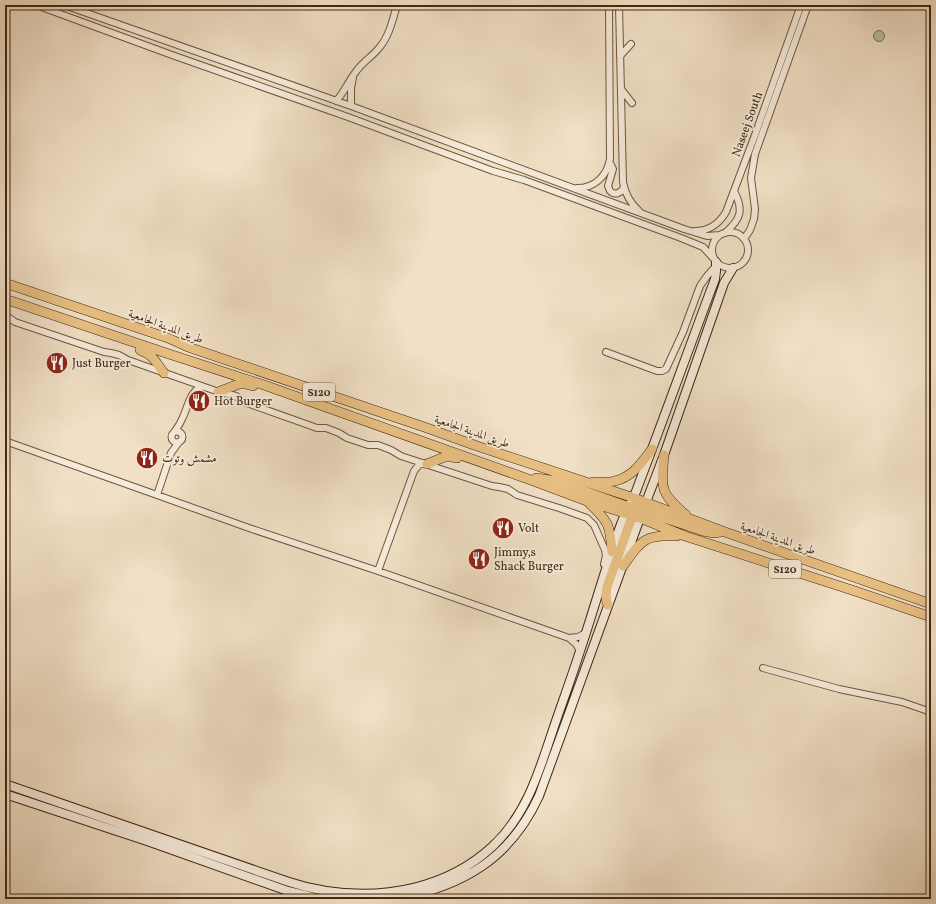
<svg xmlns="http://www.w3.org/2000/svg" width="936" height="904" font-family="Vollkorn,Amiri,serif">
	<rect width="100%" height="100%" fill="#f1e0c6"/>
	<filter id="stains"><feTurbulence type="fractalNoise" baseFrequency=".005" numOctaves="4"/><feColorMatrix values="0 0 0 0 .2 0 0 0 0 .09 0 0 0 0 .02 0 0 0 .5 -.17"/></filter>
	<radialGradient id="worn" r=".72"><stop offset=".6" stop-color="#630" stop-opacity="0"/><stop offset="1" stop-color="#630" stop-opacity=".3"/></radialGradient>
	<path fill="#b9c296" stroke="#7e7554" d="M873.5 36a5.5 5.5 0 1 1 11 0a5.5 5.5 0 1 1-11 0Z"/>
	<g fill="none" stroke-linecap="round" stroke-linejoin="round">
		<g stroke="#6e563e" stroke-width="8">
			<path id="street" d="M36 5 172 55 348 117 493 171 524 180 681 238 703 247 714 259
				M64 5 351 106 684 229 707 236 720 235
				M619 5 623 182C625 193 630 203 639 211
				M620 56 631 44
				M621 89 632 103
				M336 101C344 93 348 82 355 73 362 62 372 57 379 48 389 37 393 19 397 5
				M351 106V88L353 78
				M610 163 613 169 608 186 610 191C615 196 621 193 624 187
				M577 188C595 188 607 176 610 159L609 5
				M695 231C709 231 719 224 726 212L755 135 801 5
				M712 250a18 18 0 1 1 36 0a18 18 0 1 1-36 0Z
				M725 233C741 219 744 210 734 191
				M744 239 750 230 754 219 755 209 751 178 755 154 808 5
				M5 315 15 322 104 352 111 353 119 355 128 360 216 391 236 396 244 402 317 428H326L339 433 347 438 368 445H378L391 450 401 456 492 486 499 487 508 489 517 495 559 508 587 518 594 525 605 550 606 556 604 564
				M606 352 657 371H662L666 369 683 332 700 286 707 276 716 266
				M175 431C178 427 181 422 183 417 188 406 190 392 201 387
				M171.5 437a5.5 5.5 0 1 1 11 0a5.5 5.5 0 1 1-11 0Z
				M5 441 157 495 249 528 378 571 569 638 576 644 580 651
				M157 495 171 453 179 442
				M378 571 414 471 419 465 423 463
				M569 638 578 637 586 633
				M763 668 839 689 902 702 931 712"/>
		</g>
		<g stroke="#432811" stroke-width="10">
			<path id="secondary" d="M5 784 289 882C301 886 313 889 326 891 385 900 448 888 493 846 530 811 541 764 557 718 565 695 573 673 580 651 594 609 606 566 621 524 626 511 634 499 638 486 664 418 689 348 715 279L716 271V262
				M5 794 147 841 288 891 320 899
				M397 899C463 886 510 859 539 796L640 518 664 455 724 283 733 268"/>
		</g>
		<g stroke="#432811" stroke-width="10">
			<path id="primary" d="M5 283 168 338 188 347 427 428 474 445 634 498 725 532 931 604
				M5 299 169 354 264 385 528 479 587 501 640 518 685 536 855 591 931 617
				M140 350C155 356 155 362 164 373
				M218 392 239 384H245L253 386
				M664 455C661 489 660 493 686 515
				M427 464 447 456 457 458
				M536 478 556 481 629 507 638 506 646 503
				M593 482C601 482 608 483 615 481 633 477 642 462 652 449
				M590 504C609 522 610 525 612 552
				M632 511 635 510H641L703 531 714 533 721 532
				M623 566C641 541 644 534 677 536
				M608 605C605 599 606 594 607 587L634 511"/>
		</g>
		<use href="#street" stroke="#f6ebda" stroke-width="6"/>
		<use href="#secondary" stroke="#f6ebda" stroke-width="8"/>
		<use href="#primary" stroke="#e8c083" stroke-width="9"/>
	</g>
	<defs>
		<g id="restaurant-disc" transform="scale(1.15)"><circle r="9.5" fill="#8f2418" stroke="#f6ebda"/><path d="M-5-6h1v4h1v-4h1v4h1v-4h1v5L-1.5 .5V6h-2V.5L-5-1ZM5-6V6H3V1.5H1.5Q1.5-4 5-6Z" fill="#fff"/></g>
	</defs>
	<g fill-rule="evenodd">
		<use href="#restaurant-disc" x="57" y="363"/>
		<use href="#restaurant-disc" x="199" y="401"/>
		<use href="#restaurant-disc" x="147" y="458"/>
		<use href="#restaurant-disc" x="503" y="528"/>
		<use href="#restaurant-disc" x="479" y="559"/>
	</g>
	<g text-anchor="middle" stroke-width="3.5" stroke-linejoin="round" paint-order="stroke">
		<g fill="#f6ebda" stroke="#79624d" stroke-width="1">
			<rect x="303" y="383" width="32" height="18" rx="3"/>
			<rect x="769" y="560" width="32" height="18" rx="3"/>
		</g>
		<g font-size="11" font-weight="bold" fill="#432811">
			<text x="319" y="396">S120</text>
			<text x="785" y="573">S120</text>
		</g>
		<g font-size="12" fill="#432811" stroke="#f6ebda">
			<text transform="translate(747 124) rotate(-70)" y="4">Naseej South</text>
			<text transform="translate(166 326) rotate(20)" y="4">طريق المدينة الجامعية</text>
			<text transform="translate(472 431) rotate(19)" y="4">طريق المدينة الجامعية</text>
			<text transform="translate(778 538) rotate(19)" y="4">طريق المدينة الجامعية</text>
		</g>
		<g font-size="12" fill="#432811" stroke="#f6ebda" text-anchor="start">
			<text x="72" y="367">Just Burger</text>
			<text x="214" y="405">Hot Burger</text>
			<text x="162" y="462">مشمش وتوت</text>
			<text x="518" y="532">Volt</text>
			<text x="494" y="556">Jimmy,s<tspan x="494" dy="14">Shack Burger</tspan></text>
		</g>
	</g>
	<rect width="936" height="904" fill="none" stroke="#f1e0c6" stroke-width="20"/>
	<rect x="6" y="6" width="924" height="892" fill="none" stroke="#432811" stroke-width="2"/>
	<rect x="10" y="10" width="916" height="884" fill="none" stroke="#432811"/>
	<rect width="100%" height="100%" filter="url(#stains)"/>
	<rect width="100%" height="100%" fill="url(#worn)"/>
</svg>
